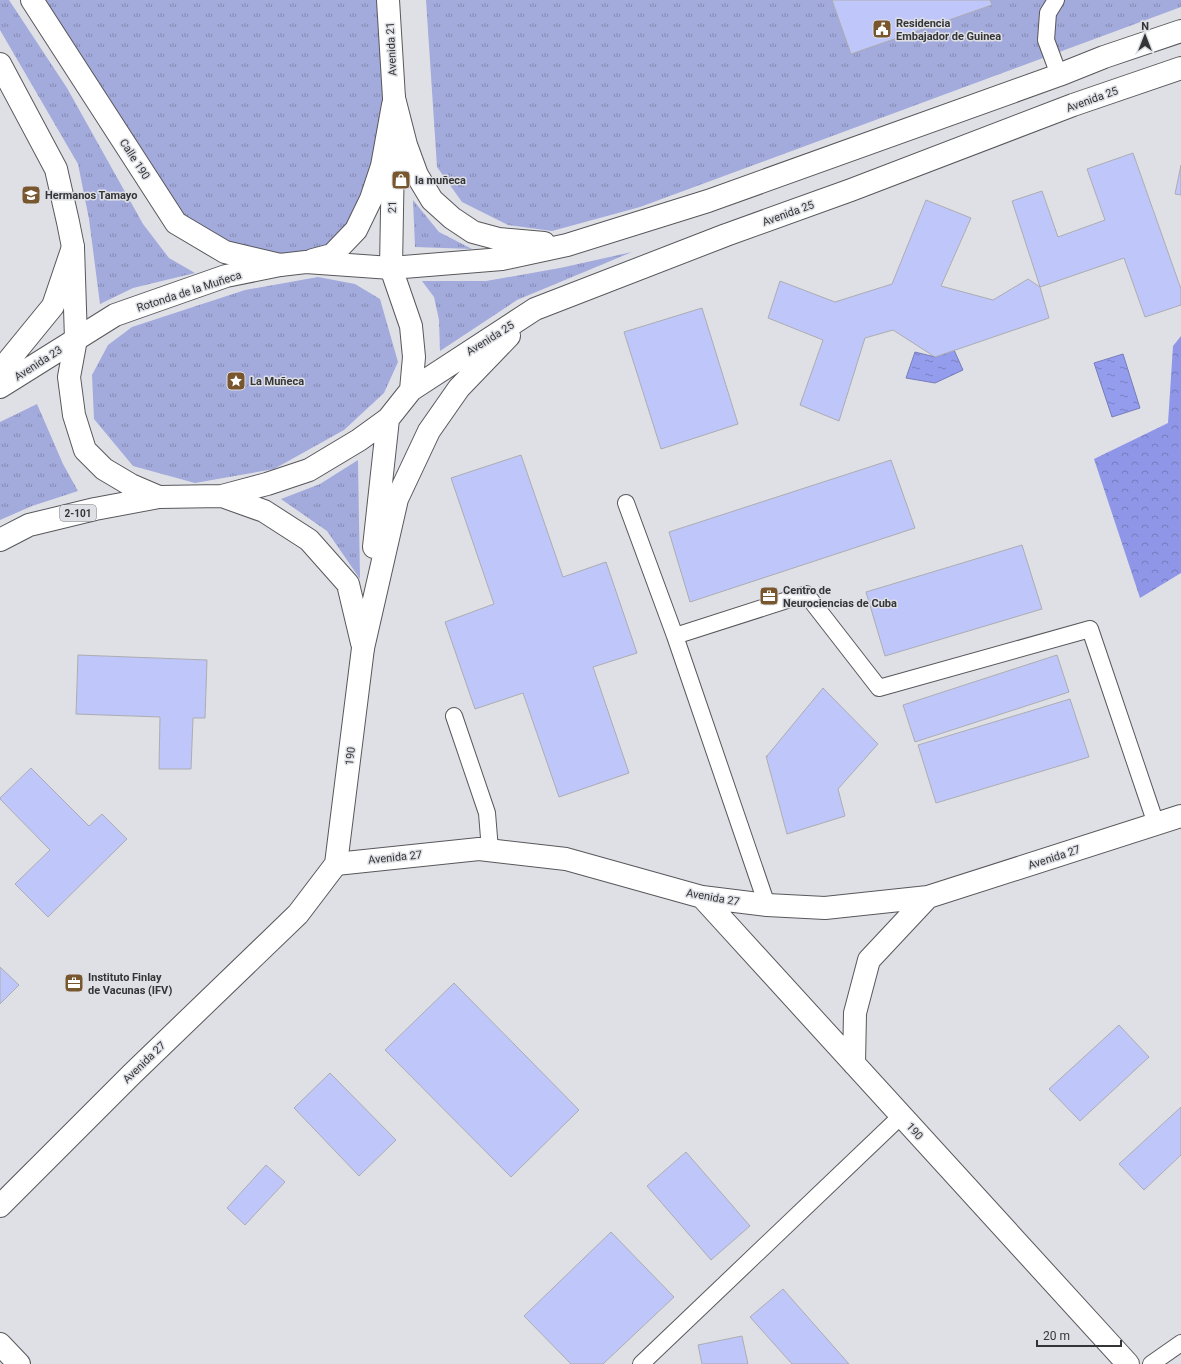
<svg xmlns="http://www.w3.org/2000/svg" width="1181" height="1364" font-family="Roboto,sans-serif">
	<defs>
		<pattern id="grass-tufts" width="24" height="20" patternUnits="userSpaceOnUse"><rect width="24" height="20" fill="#a3aadc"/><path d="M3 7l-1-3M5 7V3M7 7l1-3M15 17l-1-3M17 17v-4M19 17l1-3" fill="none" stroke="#868bb3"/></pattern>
		<pattern id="forest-crowns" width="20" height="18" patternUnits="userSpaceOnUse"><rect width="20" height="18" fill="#8f96e8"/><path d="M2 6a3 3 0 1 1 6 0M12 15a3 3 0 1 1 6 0" fill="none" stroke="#767bbd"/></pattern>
		<pattern id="water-ripples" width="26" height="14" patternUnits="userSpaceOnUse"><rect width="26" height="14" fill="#949cee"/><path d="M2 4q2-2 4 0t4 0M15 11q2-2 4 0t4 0" fill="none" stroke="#7a80c2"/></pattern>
	</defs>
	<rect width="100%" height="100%" fill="#dfe0e5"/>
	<path fill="url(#grass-tufts)" d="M0 0H9L67 88 143 224 169 258 195 273 133 288 100 304 89 219 78 164 0 30Z
		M32 0H388L382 166 332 255 280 265 176 223Z
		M426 0H1181V7L640 207 552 231 508 225 462 202 437 167Z
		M413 200 439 232 472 249 415 247Z
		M632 252 517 300 440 351 439 320 434 297 422 281H486L560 268Z
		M318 277 355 284 380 299 398 362 384 393 344 430 274 469 195 483 133 466 94 419 92 375 108 345 132 327 245 290Z
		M37 404 63 464 78 491 32 506 0 520V422Z
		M358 460 360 579 327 531 281 499 320 484Z"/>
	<path fill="url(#forest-crowns)" d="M1181 336V573L1140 598 1094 459 1168 423 1173 346Z"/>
	<path fill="url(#water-ripples)" stroke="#777db7" d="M954 350 963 370 935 383 906 378 915 352 935 357Z
		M1123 354 1140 408 1112 417 1094 363Z"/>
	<path fill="#bfc6f9" stroke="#acadb2" d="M832 0H990L992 5 851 54Z
		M1133 153 1181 289V305L1145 317 1124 258 1040 287 1012 201 1042 191 1058 237 1105 220 1087 169Z
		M1181 165V195L1175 194Z
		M926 200 971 218 941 286 993 300 1028 279 1040 287 1049 318 935 357 893 330 865 338 839 421 800 405 823 340 768 318 780 281 835 302 892 284Z
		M702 308 738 424 661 449 624 332Z
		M521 455 563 577 606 562 637 653 593 667 629 773 559 797 523 693 475 709 445 622 494 604 451 478Z
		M891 460 915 528 690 602 669 532Z
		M1022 545 1042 609 885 656 866 592Z
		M78 655 207 660 205 718H193L191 769H159L160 717 76 714Z
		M1057 655 1069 692 915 742 903 705Z
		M823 688 878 744 838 789 845 816 787 834 766 756H768H767Z
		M1070 699 1089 757 936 803 918 745Z
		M31 768 89 826 102 814 127 839 48 917 15 884 50 850 0 799V798Z
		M0 967 19 985 0 1004Z
		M454 983 579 1110 511 1177 385 1050Z
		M1119 1025 1149 1057 1080 1121 1049 1089Z
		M330 1073 396 1140 359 1176 294 1108Z
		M1181 1107V1155L1144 1190 1119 1164Z
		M686 1152 750 1226 711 1260 647 1186Z
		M266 1165 285 1182 245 1225 227 1208Z
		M611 1232 674 1297 603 1364H571L524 1316Z
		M783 1289 849 1364H792L750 1317Z
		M742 1336 748 1364H702L698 1345Z"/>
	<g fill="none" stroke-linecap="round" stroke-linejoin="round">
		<g stroke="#58585c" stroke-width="18">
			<path id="service" d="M1056 0 1048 13 1046 40 1059 75
				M626 503 675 636
				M454 716 487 813 490 850
				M767 905 675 636 806 594 879 688 1090 629 1156 824
				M641 1364 901 1116
				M1151 1364 1181 1343"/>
		</g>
		<g stroke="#58585c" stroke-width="24">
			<path id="minor" d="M336 864 479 849 566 859 702 897 767 905 825 908 928 897 1181 816
				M702 897 1128 1364
				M854 1064 855 1013 869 960 928 897"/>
		</g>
		<g stroke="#58585c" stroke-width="24">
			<path id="tertiary" d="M0 1206 132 1074 298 914 336 864 363 648"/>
		</g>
		<g stroke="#58585c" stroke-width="24">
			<path id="secondary" d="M32 0 176 223 225 252 280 265
				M388 0 394 98 391 268
				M0 64 56 169 68 222 73 247 76 339
				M0 1344 19 1364"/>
		</g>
		<g stroke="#58585c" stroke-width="24">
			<path id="primary" d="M394 98 406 145 417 175 432 200 452 218 473 232 499 239 544 243
				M313 260 332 255 356 230 371 199 382 166 393 105
				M76 339 69 377 74 415 85 450 104 469 131 485 159 497 222 496 267 484 309 470 359 440 388 419 411 390 414 357 411 326 391 268
				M0 371 53 306 73 247
				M0 387 115 315 226 276 280 265 306 262 391 268 502 259 567 245 708 201 1059 75 1104 57 1181 31
				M411 390 535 309 726 235 851 190 1073 105 1181 68
				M222 496 264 511 309 540 348 584 362 643
				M0 540 29 525 95 509 159 497
				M374 547 388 419
				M363 648 397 499 429 431 459 388 509 336"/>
		</g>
		<use href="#service" stroke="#fff" stroke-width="16"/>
		<use href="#minor" stroke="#fff" stroke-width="22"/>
		<use href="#tertiary" stroke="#fff" stroke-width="22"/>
		<use href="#secondary" stroke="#fff" stroke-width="22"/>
		<use href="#primary" stroke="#fff" stroke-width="22"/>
	</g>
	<defs>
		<g id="civic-square" transform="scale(1)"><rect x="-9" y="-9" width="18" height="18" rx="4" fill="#78562e" stroke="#dfe0e5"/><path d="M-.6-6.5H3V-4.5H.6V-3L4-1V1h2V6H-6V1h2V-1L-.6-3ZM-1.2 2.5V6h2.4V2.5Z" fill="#fff"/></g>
		<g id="shop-square" transform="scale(1)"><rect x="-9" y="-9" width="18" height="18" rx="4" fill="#78562e" stroke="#dfe0e5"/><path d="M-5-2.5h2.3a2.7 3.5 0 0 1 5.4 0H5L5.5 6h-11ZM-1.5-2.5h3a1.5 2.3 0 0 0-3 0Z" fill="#fff"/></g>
		<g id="university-square" transform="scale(1)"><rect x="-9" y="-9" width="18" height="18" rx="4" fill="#78562e" stroke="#dfe0e5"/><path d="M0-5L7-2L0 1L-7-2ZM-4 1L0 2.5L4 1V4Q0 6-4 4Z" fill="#fff"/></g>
		<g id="sight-square" transform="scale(1)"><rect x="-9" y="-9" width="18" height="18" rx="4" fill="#78562e" stroke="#dfe0e5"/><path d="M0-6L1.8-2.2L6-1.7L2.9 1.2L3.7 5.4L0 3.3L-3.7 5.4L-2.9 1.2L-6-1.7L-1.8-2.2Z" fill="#fff"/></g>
		<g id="office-square" transform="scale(1)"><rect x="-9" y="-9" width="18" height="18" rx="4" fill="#78562e" stroke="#dfe0e5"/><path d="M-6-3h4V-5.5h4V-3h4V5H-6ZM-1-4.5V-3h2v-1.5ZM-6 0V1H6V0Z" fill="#fff"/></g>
	</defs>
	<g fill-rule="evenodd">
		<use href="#civic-square" x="882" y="29"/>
		<use href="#shop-square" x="401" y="180"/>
		<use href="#university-square" x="31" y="195"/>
		<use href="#sight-square" x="236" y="381"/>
		<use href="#office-square" x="769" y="596"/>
		<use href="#office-square" x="74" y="983"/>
	</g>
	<g text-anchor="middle" stroke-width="3" stroke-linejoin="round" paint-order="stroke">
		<rect fill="#dfe0e5" stroke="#67686b" stroke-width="1" x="60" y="505" width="36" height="16" rx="3"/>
		<g font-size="10" font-weight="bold" fill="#343537">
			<text x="78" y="517">2-101</text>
		</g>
		<g font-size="11" font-weight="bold" fill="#343537" stroke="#dfe0e5" text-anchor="start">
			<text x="896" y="27">Residencia<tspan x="896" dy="13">Embajador de Guinea</tspan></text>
			<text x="415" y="184">la muñeca</text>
			<text x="45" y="199">Hermanos Tamayo</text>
			<text x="250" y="385">La Muñeca</text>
			<text x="783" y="594">Centro de<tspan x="783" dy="13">Neurociencias de Cuba</tspan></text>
			<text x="88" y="981">Instituto Finlay<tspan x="88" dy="13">de Vacunas (IFV)</tspan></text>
		</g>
		<g font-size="11" fill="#343537" stroke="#dfe0e5">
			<text transform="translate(391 49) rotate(-93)" y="4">Avenida 21</text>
			<text transform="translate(1092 99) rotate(-20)" y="4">Avenida 25</text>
			<text transform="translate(135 159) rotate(57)" y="4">Calle 190</text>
			<text transform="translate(392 207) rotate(-89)" y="4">21</text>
			<text transform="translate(788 213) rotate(-20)" y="4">Avenida 25</text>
			<text transform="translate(189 291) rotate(-18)" y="4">Rotonda de la Muñeca</text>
			<text transform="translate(490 338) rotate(-32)" y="4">Avenida 25</text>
			<text transform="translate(38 363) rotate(-33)" y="4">Avenida 23</text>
			<text transform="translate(350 756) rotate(-83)" y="4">190</text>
			<text transform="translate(395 857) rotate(-6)" y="4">Avenida 27</text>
			<text transform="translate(1054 857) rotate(-18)" y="4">Avenida 27</text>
			<text transform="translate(713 897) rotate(10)" y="4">Avenida 27</text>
			<text transform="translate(144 1062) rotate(-44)" y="4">Avenida 27</text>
			<text transform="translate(915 1131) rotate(48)" y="4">190</text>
		</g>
	</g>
	<g transform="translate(1145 36)" stroke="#dfe0e5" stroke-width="3" paint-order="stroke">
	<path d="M0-3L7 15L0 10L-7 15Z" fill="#343537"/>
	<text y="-6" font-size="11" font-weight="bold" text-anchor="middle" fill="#343537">N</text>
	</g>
	<path d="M1037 1340v6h84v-6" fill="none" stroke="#343537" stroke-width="2"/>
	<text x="1043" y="1340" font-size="12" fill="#343537" stroke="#dfe0e5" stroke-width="3" paint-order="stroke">20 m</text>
</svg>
